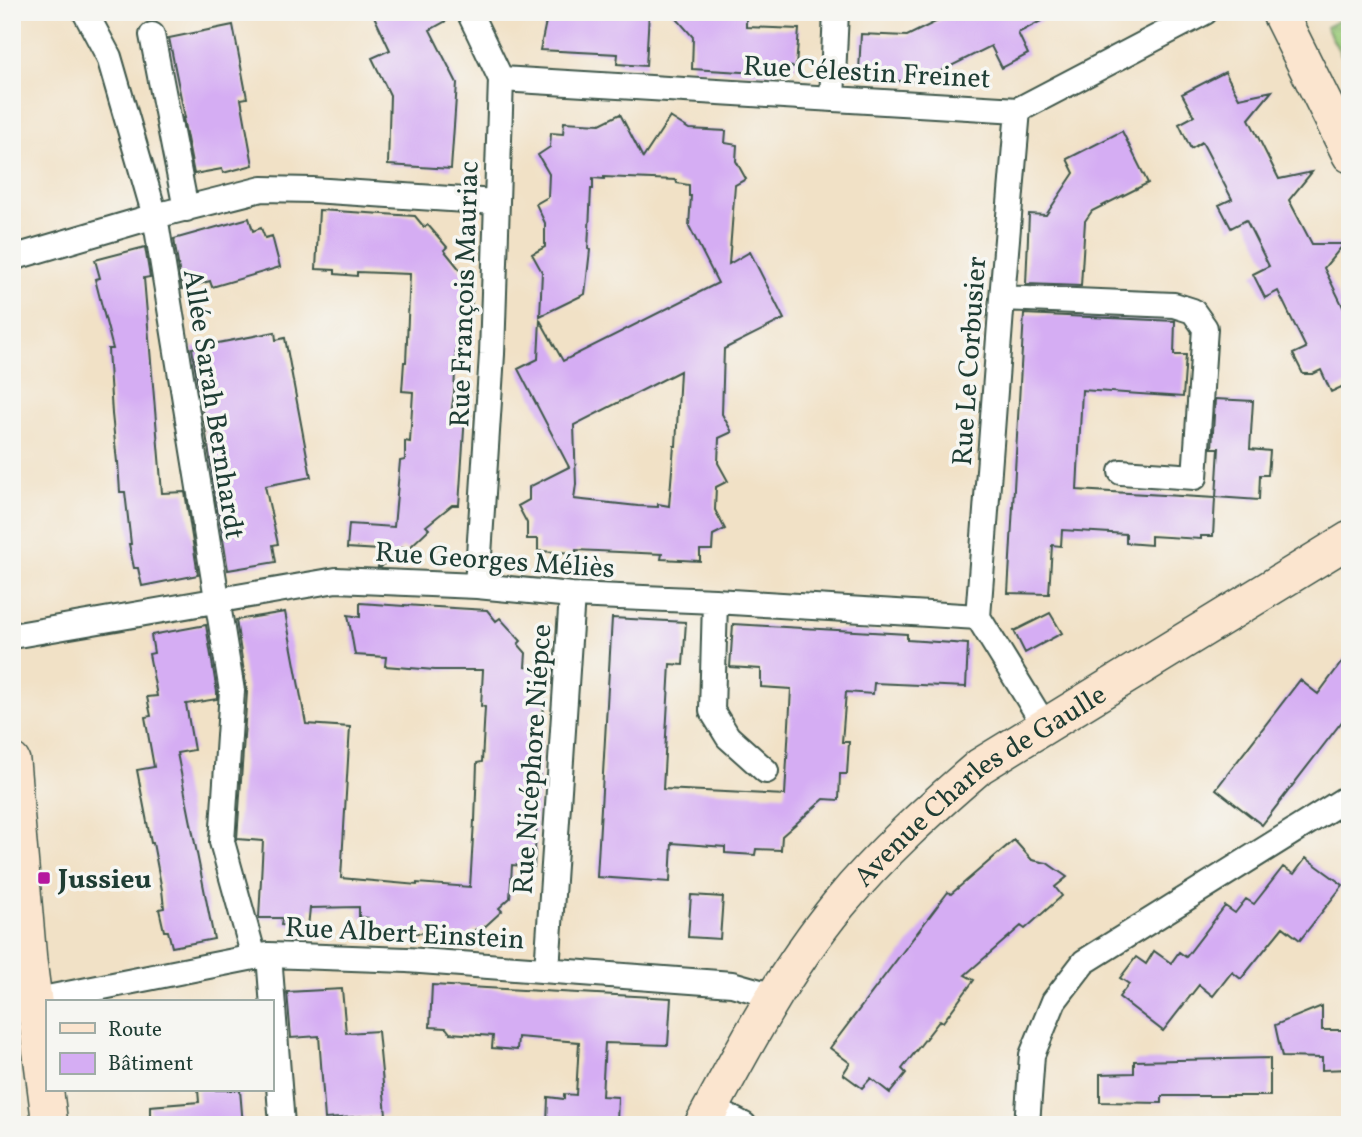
<svg xmlns="http://www.w3.org/2000/svg" width="1362" height="1137" font-family="Vollkorn,serif">
	<defs>
		<pattern id="park-tufts" width="24" height="20" patternUnits="userSpaceOnUse" patternTransform="scale(1.75)"><rect width="24" height="20" fill="#9ccc7b"/><path d="M3 7l-1-3M5 7V3M7 7l1-3M15 17l-1-3M17 17v-4M19 17l1-3" fill="none" stroke="#7fa766"/></pattern>
	</defs>
	<rect width="100%" height="100%" fill="#f6f6f2"/>
	<filter id="ink" filterUnits="userSpaceOnUse"><feTurbulence type="fractalNoise" baseFrequency=".0143" numOctaves="2"/><feDisplacementMap in="SourceGraphic" scale="14" xChannelSelector="R" yChannelSelector="G"/><feConvolveMatrix kernelMatrix="1 2 1 2 8 2 1 2 1" color-interpolation-filters="sRGB"/></filter>
	<filter id="wash" filterUnits="userSpaceOnUse"><feTurbulence type="fractalNoise" baseFrequency=".00686" numOctaves="4" result="noise"/><feDisplacementMap in="SourceGraphic" scale="28" xChannelSelector="R" yChannelSelector="G"/><feGaussianBlur stdDeviation="1.57" result="paint"/><feColorMatrix in="noise" values="0 0 0 0 0 0 0 0 0 0 0 0 0 0 0 0 0 1.4 0 .05"/><feComposite in="paint" operator="in"/></filter>
	<g filter="url(#wash)">
		<rect width="100%" height="100%" fill="#f1e1c6"/>
		<path fill="url(#park-tufts)" stroke="#5e8458" stroke-width="2" d="M1350 15V71L1326 27Z"/>
		<g id="blocks">
			<path fill="#d5adf3" fill-rule="evenodd" d="M372 12H454L455 16 430 30 457 83 451 169 388 165 390 95 372 58 390 50Z
				M548 12H649L646 66 617 64 618 54 540 50Z
				M671 12H742V15H746V27L799 29 796 67 775 66V74L692 69 693 37Z
				M956 12H1058L1018 33 1028 54 1002 68 991 46 919 82 881 80V73L859 71 861 34 907 36Z
				M233 25 247 98 241 99 253 165 223 173 222 169 194 174 183 118H185L169 38Z
				M1225 72 1239 98 1272 91 1249 119 1279 179 1312 172 1289 200 1312 244H1344L1324 268 1350 321V383L1331 392 1321 370 1313 374H1303L1293 354 1306 348 1278 291 1265 298 1253 274 1269 266 1246 220 1231 228 1219 205 1232 199 1202 142 1191 149 1179 124 1194 116 1182 94Z
				M620 114 643 158 670 117 689 129 726 131 725 143 737 145 736 161 746 179 735 185 729 264 750 252 784 319 724 349 722 414 732 432 719 438 718 463 728 481 716 487 715 510 725 529 713 535 712 550H700V561L661 559 662 554 576 550V553L538 551V539H527V523L518 506 529 500V487L569 467 518 369 538 359 540 320 563 361 718 283 689 226 691 196H689V185L677 183 676 180 604 177V179L593 178V189H591L588 249 590 250 585 294 540 316 542 272 532 254 545 247V223L536 204 548 197 549 174 538 155 550 147 551 133 563 134 564 122 600 124ZM680 371 676 446H674L669 506 658 504V507L638 506 574 499 576 484 574 425Z
				M1122 131 1148 183 1092 211 1085 221 1081 286 1026 284 1029 214 1046 215 1074 173 1067 159Z
				M319 210 415 216 424 227 428 225 447 247 444 250 465 276 473 277 469 349 456 348 454 394 451 414 465 415 459 505H452L426 526 429 529 407 550 403 547 381 567H378L380 550 347 548 349 524 394 527 400 461 405 460V441L410 442 413 392 402 391 404 362H406L410 274 357 272V276L335 274V270L316 269Z
				M249 218 253 231 261 228 265 238 272 236 280 267 212 287 210 281 182 289 174 239Z
				M145 247 150 277 144 278 162 493 185 492 198 575 142 586 138 568H134L129 544H131L125 492H120L118 462H117L112 414 108 349H113L95 279 100 278 95 260Z
				M1024 314 1175 321 1174 355H1186L1183 397 1082 390 1077 490 1215 498 1213 536H1201V539L1151 536V545L1126 543V534L1062 530 1061 546 1052 545 1049 594 1008 593Z
				M275 332 276 340 285 338 311 477 265 486 278 544 273 545 276 562 228 570 192 348Z
				M1215 399 1253 401 1250 449 1270 451 1268 475H1260L1259 500 1216 497 1219 448H1212Z
				M360 603 404 606V605L487 610 496 621 500 618 521 641 518 644 526 653 525 667 546 669 534 867 512 865 510 898 499 908 502 911 479 932 476 929 467 936 368 930V918L359 917V907L310 908 308 927 281 925 282 918H259L263 841 237 839 247 692 236 620 285 612 306 724 350 727 341 878 417 885V883L470 887 474 821H475L477 763 482 762 485 707 481 706 483 670H435L385 666 386 657 355 655 348 615 360 617Z
				M1050 613 1062 633 1025 653 1014 631Z
				M612 618 686 622 683 665 670 664 663 789 785 795 791 689 761 687V669L730 667 733 624 907 634V640L968 644 966 687 874 683 873 694 846 692 842 742H849L847 774H840L839 800 824 799 782 836 781 850 756 849 755 855 725 853V847L672 843 670 882 597 877Z
				M206 625 217 692V699L186 704 194 750 177 753 214 939 172 947 168 931H164L159 909 164 908 162 890 153 843H151L137 770 154 767 145 717 151 716 147 697 157 696 149 654 154 653 151 635Z
				M1350 651V711L1262 825 1216 789 1300 680 1318 694Z
				M1014 840 1032 860 1047 863 1067 877 1055 887 1062 896 1025 929 1021 926 965 975 974 980 943 1022 940 1020 902 1069 906 1073 890 1093 871 1078 862 1088 843 1074 850 1063 830 1048 948 892 951 894Z
				M1306 858 1343 885 1300 940 1283 927 1241 979 1232 972 1213 996 1199 985 1163 1031 1119 997 1129 984 1120 978 1136 957 1146 964 1154 951 1171 963 1179 952 1186 957 1225 906 1235 913 1246 899 1254 904 1283 867 1294 874Z
				M691 895 723 897 720 939 688 937Z
				M432 985 671 998 668 1045 605 1043 602 1096 618 1097 617 1123 593 1122V1125H547L548 1097 564 1099V1094L576 1095 579 1042 518 1037 517 1050 492 1048 493 1036 450 1033 446 1028 430 1027Z
				M342 989 346 1033 378 1031 386 1115 325 1119 319 1036 291 1038 287 992Z
				M1322 1006V1030H1350V1069L1322 1070V1058L1282 1057 1275 1025Z
				M1270 1058V1096H1162V1103L1100 1102V1074L1134 1073V1061Z
				M198 1090H240L243 1125H150V1106L199 1102Z"/>
		</g>
	</g>
	<g filter="url(#ink)">
		<use href="#blocks" fill-opacity="0" stroke="#3e564a" stroke-width="2"/>
		<g fill="none" stroke-linecap="round" stroke-linejoin="round">
			<g stroke="#3e564a" stroke-width="28">
				<path id="street" d="M85 12 109 57 155 216 232 691 222 842 254 957
					M469 12 501 79 492 354 477 586
					M152 35 186 209
					M501 79 1018 110 1205 12
					M832 99 836 12
					M12 258 155 216 262 189 312 190 496 202
					M1002 298 1174 305 1193 311 1205 328 1195 477 1121 472
					M715 601 712 711 728 737 766 771
					M978 617 1002 298 1018 110
					M978 617 1045 726
					M12 636 336 580 477 586 572 595 715 601 978 617
					M269 955 282 1125
					M547 970 572 595
					M12 1005 254 957 269 955 407 960 732 984 774 996
					M711 1108 744 1125
					M1027 1125 1032 1055 1054 1001 1084 962 1350 796"/>
			</g>
			<g stroke="#3e564a" stroke-width="38">
				<g id="secondary">
					<path d="M1279 12 1350 155"/>
					<path d="M12 761 29 961 50 1125"/>
					<path id="s1" d="M702 1125C743 1049 784 971 839 904 881 853 930 809 980 766L1350 539"/>
				</g>
			</g>
			<use href="#street" stroke="#fff" stroke-width="24"/>
			<use href="#secondary" stroke="#fbe5cf" stroke-width="35"/>
		</g>
	</g>
	<rect fill="#b5179e" stroke="#f6f6f2" stroke-width="2.5" x="37" y="871" width="14" height="14" rx="3.5"/>
	<g text-anchor="middle" stroke-width="7" stroke-linejoin="round" paint-order="stroke">
		<g font-size="28" fill="#1f3d34" stroke="#f6f6f2">
			<text transform="translate(867 71) rotate(3)" y="10">Rue Célestin Freinet</text>
			<text transform="translate(463 294) rotate(-88)" y="10">Rue François Mauriac</text>
			<text transform="translate(968 361) rotate(-86)" y="10">Rue Le Corbusier</text>
			<text transform="translate(215 404) rotate(81)" y="10">Allée Sarah Bernhardt</text>
			<text transform="translate(495 559) rotate(4)" y="10">Rue Georges Méliès</text>
			<text transform="translate(531 759) rotate(-86)" y="10">Rue Nicéphore Niépce</text>
			<text dy="10" stroke="none"><textPath href="#s1" startOffset="446">Avenue Charles de Gaulle</textPath></text>
			<text transform="translate(405 932) rotate(3)" y="10">Rue Albert Einstein</text>
		</g>
		<g font-size="28" font-weight="bold" fill="#1f3d34" stroke="#f6f6f2" text-anchor="start">
			<text x="58" y="888">Jussieu</text>
		</g>
	</g>
	<rect width="1362" height="1137" fill="none" stroke="#f6f6f2" stroke-width="42"/>
	<rect x="46" y="1000" width="228" height="91" fill="#f6f6f2" stroke="#a0aca6" stroke-width="2"/>
	<rect x="60" y="1023" width="35" height="10" fill="#fbe5cf" stroke="#a0aca6" stroke-width="2"/>
	<text x="108" y="1036" font-size="21" fill="#1f3d34">Route</text>
	<rect x="60" y="1053" width="35" height="21" fill="#d5adf3" stroke="#a0aca6" stroke-width="2"/>
	<text x="108" y="1070" font-size="21" fill="#1f3d34">Bâtiment</text>
</svg>
